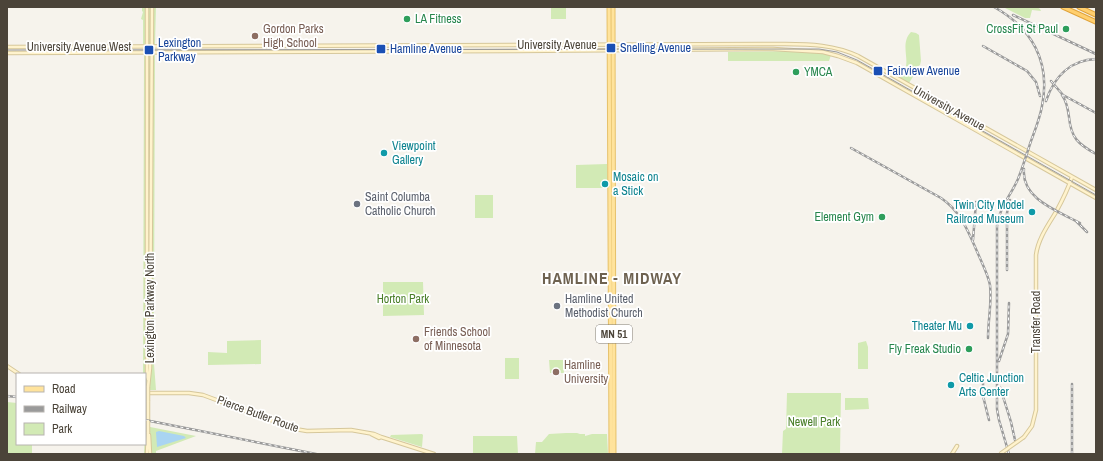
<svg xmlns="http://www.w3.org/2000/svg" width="1103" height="461" font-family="'Archivo Narrow',sans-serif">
	<rect width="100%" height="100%" fill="#f6f3ec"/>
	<path fill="#d2eab5" d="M142 7H156L155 44H143V20L141 19 143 12 142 11Z
		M551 7H566V19H551Z
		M1003 7H1037L1040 9 1041 11 1032 10 1030 18H1025Z
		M911 32 916 33 919 35 921 61 920 65 913 70 914 75 909 83 900 78C902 74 905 70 906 66 908 56 901 42 911 32Z
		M805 51 831 55 829 61H728V52Z
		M144 55H155L154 313V364L156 390H145V374H143Z
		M607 164 608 188H576V165Z
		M475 195H493V218H475Z
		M383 282H423L424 315 383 316Z
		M261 340V364L208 365V352L227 353V341Z
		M866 341 868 347V369H858V343Z
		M505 358H519V379H505Z
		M549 360H563L564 373H550Z
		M787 393H841L840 454H782L783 431 786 429Z
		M845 398H868L869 409 845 410Z
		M7 402 17 403V444H32V454H7Z
		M145 426 196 436 156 451V454H144Z
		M566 433H577L580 434H585V436L592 434H607L608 454H535L536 442H542L549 434Z
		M422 434 423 435 422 447 390 437 391 435Z
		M473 436H517L518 454H473Z"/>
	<path fill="#a9d4f2" d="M159 431 184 436 186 438 157 447 156 432Z"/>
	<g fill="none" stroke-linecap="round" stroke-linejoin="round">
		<g stroke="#d6c79b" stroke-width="4.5">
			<path id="secondary" d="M147 7V376L148 379
				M7 47 785 44C810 44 835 45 858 56L1096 190
				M7 53 515 51 773 49 823 52 838 56 857 63 1096 198
				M7 366 19 374
				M148 387 150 368 152 7
				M145 393H189L203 395 295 429 307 431 351 430 374 434 381 437
				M148 401V421
				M371 434 379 438 381 437 434 454
				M149 435 150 454
				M1024 437 1032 426 1036 410V255C1038 239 1048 225 1056 212 1062 201 1068 189 1072 177
				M147 454 148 432
				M952 454 957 446"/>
		</g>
		<g stroke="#e6c16a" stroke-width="5">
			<path id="primary" d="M609 7 611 454
				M613 7 614 454"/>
		</g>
		<g stroke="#e0a43c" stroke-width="5.5">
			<path id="highway" d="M1063 7 1096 22
				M1079 7 1096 15"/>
		</g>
		<use href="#secondary" stroke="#fff3cd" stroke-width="2.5"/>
		<use href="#primary" stroke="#ffe39c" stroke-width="3"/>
		<use href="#highway" stroke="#ffcf6e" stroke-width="3.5"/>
		<path stroke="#9a9a9a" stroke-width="1" d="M7 50 819 49 837 52 857 60 1096 195"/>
		<g stroke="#9a9a9a" stroke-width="2.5">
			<path id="rail" d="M994 7C1032 28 1051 62 1042 106 1040 118 1035 130 1031 141 1027 153 1023 166 1018 179 1011 195 999 208 997 226V409L999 420 1009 454
				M1013 15 1096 54
				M983 46 1027 71 1036 82 1040 96
				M1051 81 1063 95 1096 113
				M1062 95C1067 102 1068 109 1069 117 1071 138 1078 144 1096 154
				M1046 101C1054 77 1070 60 1096 59
				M851 148 941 198C962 212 969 234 979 256 983 265 988 275 990 285 992 303 988 320 988 338
				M1024 169C1021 199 1058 211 1080 223
				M1076 221 1087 232
				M973 240 976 202
				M1007 270V213L1010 200
				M999 361 1008 334 1009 303
				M983 380V396L989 420
				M1000 387 1011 422 1015 440
				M7 396 17 397
				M145 420 316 454
				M1072 454V384"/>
		</g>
		<use href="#rail" stroke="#fff" stroke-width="1" stroke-dasharray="3" stroke-linecap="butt"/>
		<g stroke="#d6c79b" stroke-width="4.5" stroke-linecap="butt">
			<path id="secondary-bridge" d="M148 387V401
				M148 432V421
				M1000 454 1024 437"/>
		</g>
		<use href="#secondary-bridge" stroke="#fff3cd" stroke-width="2.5"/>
	</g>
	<g fill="#2e9e5b" stroke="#fff" stroke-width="1.5">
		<circle cx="407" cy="19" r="4"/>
		<circle cx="1066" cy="29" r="4"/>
		<circle cx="796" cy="72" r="4"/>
		<circle cx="882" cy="217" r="4"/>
		<circle cx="969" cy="349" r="4"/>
	</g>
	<g fill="#8d6e63" stroke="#fff" stroke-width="1.5">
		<circle cx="255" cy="36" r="4"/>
		<circle cx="416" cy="339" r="4"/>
		<circle cx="556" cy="372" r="4"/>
	</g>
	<g fill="#1a4fb4" stroke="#fff" stroke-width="1.5">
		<rect x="606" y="43" width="10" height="10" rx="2"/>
		<rect x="376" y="44" width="10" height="10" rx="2"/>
		<rect x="144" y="45" width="10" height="10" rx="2"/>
		<rect x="873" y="66" width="10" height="10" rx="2"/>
	</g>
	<g fill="#0f9aa8" stroke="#fff" stroke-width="1.5">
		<circle cx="384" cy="153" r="4"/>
		<circle cx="605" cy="184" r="4"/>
		<circle cx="1032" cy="212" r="4"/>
		<circle cx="970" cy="326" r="4"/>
		<circle cx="951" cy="385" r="4"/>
	</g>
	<g fill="#6b7280" stroke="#fff" stroke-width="1.5">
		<circle cx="357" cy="204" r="4"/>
		<circle cx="557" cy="306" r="4"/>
	</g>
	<g text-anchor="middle" stroke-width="3.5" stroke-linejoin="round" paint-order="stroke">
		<rect fill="#fff" stroke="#817c74" stroke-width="1" x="596" y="325" width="36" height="18" rx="3"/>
		<g font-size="11" font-weight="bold" fill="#4b4439">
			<text x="614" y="338">MN 51</text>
		</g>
		<g font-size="12" fill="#27864d" stroke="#fff" text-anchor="end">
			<text x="415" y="23" text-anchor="start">LA Fitness</text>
			<text x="1058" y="33">CrossFit St Paul</text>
			<text x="804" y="76" text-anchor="start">YMCA</text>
			<text x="874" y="221">Element Gym</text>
			<text x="961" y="353">Fly Freak Studio</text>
		</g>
		<g font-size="12" fill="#785e54" stroke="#fff" text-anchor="start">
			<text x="263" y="33">Gordon Parks<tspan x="263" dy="14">High School</tspan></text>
			<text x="424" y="336">Friends School<tspan x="424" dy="14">of Minnesota</tspan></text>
			<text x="564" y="369">Hamline<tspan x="564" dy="14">University</tspan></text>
		</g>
		<g font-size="12" fill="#164399" stroke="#fff" text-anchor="start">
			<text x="158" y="47">Lexington<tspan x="158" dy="14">Parkway</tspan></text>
			<text x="620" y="52">Snelling Avenue</text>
			<text x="390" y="53">Hamline Avenue</text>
			<text x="887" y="75">Fairview Avenue</text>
		</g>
		<g font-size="12" fill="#4b4439" stroke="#fff">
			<text x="557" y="49">University Avenue</text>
			<text x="79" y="51">University Avenue West</text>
			<text transform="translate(949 108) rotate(29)" y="4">University Avenue</text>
			<text transform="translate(150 308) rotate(-90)" y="4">Lexington Parkway North</text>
			<text transform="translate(1036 322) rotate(-90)" y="4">Transfer Road</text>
			<text transform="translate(258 414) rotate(20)" y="4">Pierce Butler Route</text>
		</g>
		<g font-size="12" fill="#0d838f" stroke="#fff" text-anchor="start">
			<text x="392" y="150">Viewpoint<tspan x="392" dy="14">Gallery</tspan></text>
			<text x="613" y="181">Mosaic on<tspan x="613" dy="14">a Stick</tspan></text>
			<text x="1024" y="209" text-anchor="end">Twin City Model<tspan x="1024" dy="14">Railroad Museum</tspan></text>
			<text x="962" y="330" text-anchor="end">Theater Mu</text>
			<text x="959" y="382">Celtic Junction<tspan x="959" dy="14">Arts Center</tspan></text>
		</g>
		<g font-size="12" fill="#5b616d" stroke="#fff" text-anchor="start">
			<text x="365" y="201">Saint Columba<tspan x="365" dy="14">Catholic Church</tspan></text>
			<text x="565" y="303">Hamline United<tspan x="565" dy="14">Methodist Church</tspan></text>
		</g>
		<g font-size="12" fill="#4a7f2a" stroke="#fff">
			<text x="403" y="303">Horton Park</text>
			<text x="814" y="426">Newell Park</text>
		</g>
		<g font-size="16" font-weight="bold" letter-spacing="1" fill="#6e6250" stroke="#fff">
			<text x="612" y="284">HAMLINE - MIDWAY</text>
		</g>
	</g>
	<rect width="1103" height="461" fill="none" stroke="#4b4439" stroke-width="16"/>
	<rect x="16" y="373" width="130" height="72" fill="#ffffff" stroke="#b7b4b0"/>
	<rect x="24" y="386" width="20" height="6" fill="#ffe39c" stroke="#b7b4b0"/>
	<text x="52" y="393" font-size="12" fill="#4b4439">Road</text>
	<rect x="24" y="406" width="20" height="6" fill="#9a9a9a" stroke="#b7b4b0"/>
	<text x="52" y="413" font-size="12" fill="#4b4439">Railway</text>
	<rect x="24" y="423" width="20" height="12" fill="#d2eab5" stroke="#b7b4b0"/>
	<text x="52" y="433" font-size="12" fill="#4b4439">Park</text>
</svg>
